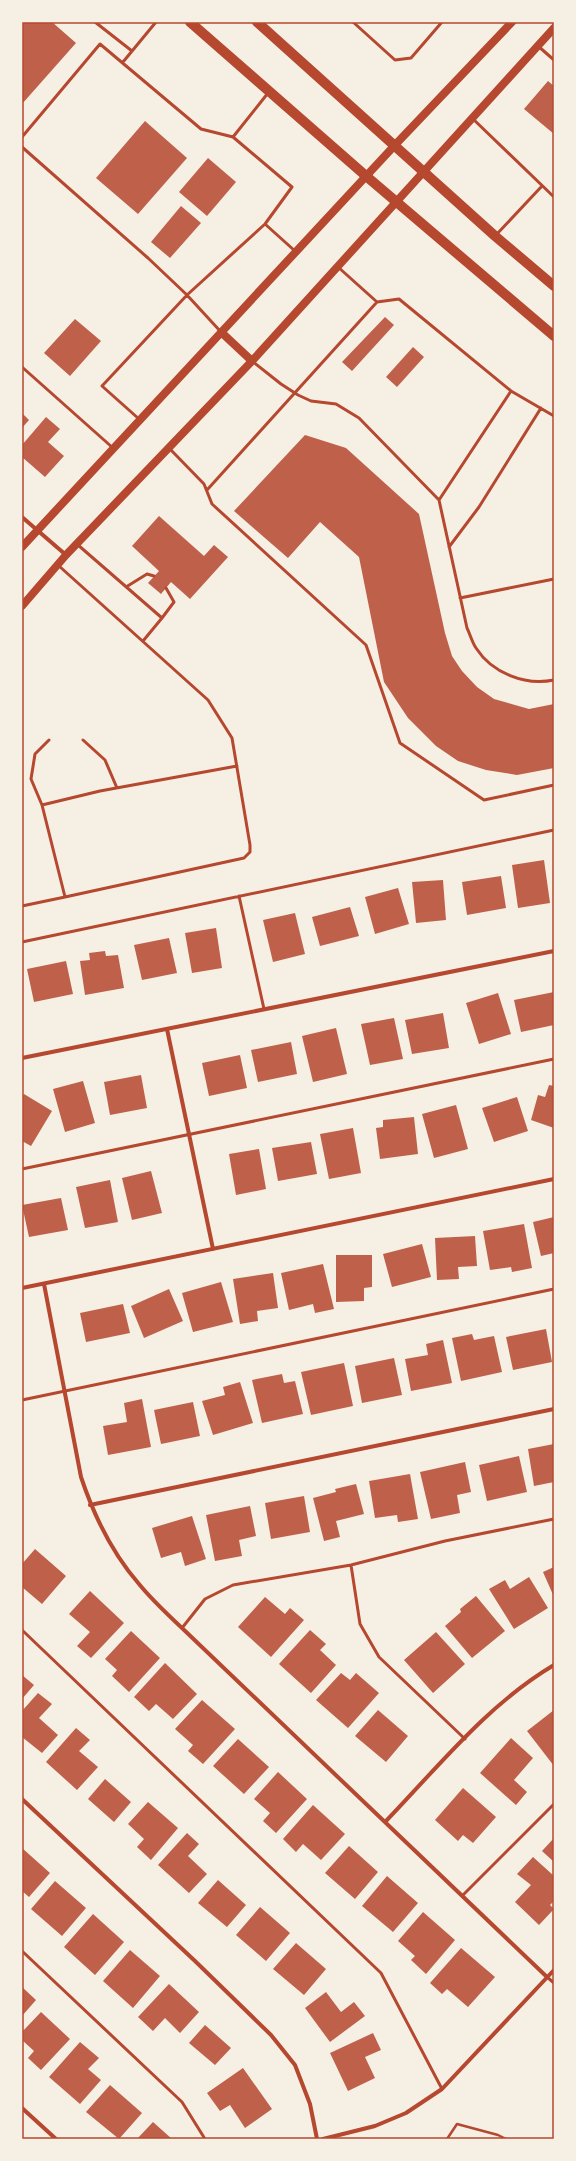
<svg xmlns="http://www.w3.org/2000/svg" width="576" height="2161" font-family="Overpass,sans-serif">
	<rect width="100%" height="100%" fill="#f6efe4"/>
	<path fill="#bf614a" d="M22 22H52L76 43 22 104Z
		M548 81 554 86V134L524 109Z
		M145 121 187 158 138 214 96 178Z
		M208 158 236 182 207 216 179 192Z
		M181 206 201 223 170 258 151 242Z
		M385 317 394 325 352 371 342 362Z
		M75 319 101 341 70 376 44 353Z
		M413 347 424 357 397 387 386 377Z
		M22 413 29 420 22 428Z
		M46 417 60 429 48 442 64 456 45 477 22 457V445Z
		M305 435 346 448 419 514 445 633 452 656 462 671 477 687 494 699 529 709 554 704V768L517 775 486 770 458 761 436 746 408 718 384 682 359 557 320 522 288 558 234 511Z
		M159 516 204 556 214 545 228 557 190 599 171 582 161 594 148 583 159 571 132 546Z
		M544 860 550 903 518 908 512 865Z
		M501 876 506 908 467 915 462 882Z
		M443 880 446 920 416 923 412 882Z
		M398 888 409 924 375 934 365 897Z
		M350 907 359 936 320 946 312 917Z
		M295 913 305 954 273 962 263 920Z
		M216 928 222 968 192 973 185 933Z
		M169 938 177 973 142 980 134 945Z
		M105 951 106 956 118 955 124 988 85 995 80 961 90 960 89 953Z
		M66 961 73 994 34 1002 27 969Z
		M554 992V1025L521 1032 514 1000Z
		M498 993 511 1034 479 1044 466 1003Z
		M443 1013 449 1048 412 1054 405 1020Z
		M394 1018 403 1059 370 1065 361 1024Z
		M336 1028 347 1074 313 1082 302 1036Z
		M291 1042 297 1074 258 1082 251 1050Z
		M240 1055 247 1088 209 1096 202 1063Z
		M141 1075 147 1108 110 1115 104 1082Z
		M83 1081 95 1123 65 1132 53 1089Z
		M549 1085 554 1086V1128L531 1120 538 1095 545 1097Z
		M24 1094 52 1111 31 1146 22 1141V1097Z
		M517 1097 528 1131 494 1142 482 1108Z
		M456 1105 468 1149 434 1158 422 1114Z
		M414 1117 418 1154 380 1159 376 1128 383 1127V1120Z
		M353 1128 361 1173 329 1179 320 1134Z
		M311 1142 317 1174 278 1181 272 1148Z
		M259 1149 266 1189 236 1195 229 1154Z
		M151 1171 162 1213 132 1220 122 1178Z
		M110 1180 118 1222 85 1228 76 1187Z
		M61 1198 68 1230 29 1237 22 1205Z
		M554 1217V1253L541 1256 533 1222Z
		M524 1224 532 1268 512 1272 511 1267 490 1270 483 1231Z
		M475 1236 477 1266 458 1267 459 1279 437 1280 435 1238Z
		M422 1244 431 1277 392 1287 383 1254Z
		M336 1255H372V1287L364 1288V1301L336 1302Z
		M323 1264 334 1309 315 1313 313 1304 289 1310 281 1273Z
		M273 1273 278 1308 257 1311 258 1321 240 1324 233 1279Z
		M221 1282 233 1322 193 1332 182 1293Z
		M169 1289 183 1321 144 1338 131 1306Z
		M123 1304 130 1333 86 1342 80 1313Z
		M546 1329 552 1362 513 1370 506 1337Z
		M472 1334 474 1340 494 1336 502 1372 461 1381 452 1338Z
		M443 1340 452 1383 411 1391 405 1359 428 1355 426 1344Z
		M394 1358 402 1395 362 1403 355 1366Z
		M344 1363 353 1406 311 1415 301 1372Z
		M282 1374 284 1383 295 1381 303 1414 262 1423 252 1380Z
		M240 1382 253 1423 213 1435 202 1401 225 1395 223 1387Z
		M142 1399 151 1447 108 1455 103 1426 127 1422 124 1403Z
		M193 1402 200 1436 161 1444 154 1410Z
		M554 1444V1482L534 1486 528 1449Z
		M519 1456 527 1492 487 1501 479 1465Z
		M465 1462 471 1492 457 1495 460 1513 431 1519 420 1472Z
		M410 1474 418 1519 398 1522 397 1515 375 1518 369 1481Z
		M356 1484 364 1514 336 1521 340 1537 324 1541 313 1498 336 1492 335 1489Z
		M304 1496 310 1532 271 1539 265 1503Z
		M250 1506 256 1536 239 1540 242 1556 215 1561 206 1515Z
		M192 1516 206 1559 185 1566 181 1552 161 1558 152 1528Z
		M35 1549 66 1576 42 1604 22 1587V1564Z
		M554 1567V1597L543 1572Z
		M529 1577 548 1608 514 1629 489 1589 505 1580 510 1589Z
		M90 1591 124 1623 91 1658 77 1646 90 1632 69 1614Z
		M476 1596 505 1631 472 1658 445 1626 461 1612 460 1609Z
		M265 1597 285 1614 290 1608 304 1620 271 1657 238 1627Z
		M310 1630 326 1644 320 1650 336 1665 311 1693 279 1664Z
		M131 1631 160 1658 129 1692 112 1676 117 1670 105 1659Z
		M436 1632 465 1664 433 1693 404 1660Z
		M165 1663 197 1694 173 1719 156 1704 149 1711 134 1697Z
		M341 1673 350 1680 356 1673 379 1693 348 1728 316 1700Z
		M22 1675 34 1685 22 1699Z
		M38 1693 52 1704 39 1718 58 1735 42 1753 22 1737V1711Z
		M202 1700 235 1729 203 1764 188 1751 193 1745 175 1729Z
		M378 1710 408 1736 386 1762 355 1736Z
		M554 1710V1766L527 1731Z
		M76 1728 90 1740 79 1751 98 1767 77 1790 46 1762Z
		M511 1738 533 1758 514 1780 527 1792 516 1805 480 1773Z
		M238 1739 269 1767 244 1794 213 1766Z
		M278 1772 307 1799 276 1833 263 1821 270 1813 254 1799Z
		M105 1779 131 1802 114 1822 88 1799Z
		M463 1788 496 1817 473 1843 463 1835 458 1841 435 1820Z
		M148 1802 178 1828 151 1860 137 1847 144 1839 128 1824Z
		M313 1805 345 1834 321 1860 303 1844 296 1852 283 1839Z
		M187 1833 199 1844 188 1856 207 1874 189 1893 158 1865Z
		M554 1838V1862L542 1851Z
		M349 1846 378 1872 355 1899 325 1873Z
		M22 1848 50 1873 29 1897 22 1891Z
		M533 1857 554 1876V1901L550 1905 554 1909 539 1925 515 1902 531 1885 517 1874Z
		M387 1876 418 1903 393 1932 362 1906Z
		M218 1880 246 1905 227 1927 198 1903Z
		M55 1881 86 1908 62 1936 31 1909Z
		M260 1907 290 1933 266 1961 236 1935Z
		M423 1912 455 1940 426 1974 411 1960 415 1956 398 1941Z
		M93 1914 124 1942 95 1975 64 1947Z
		M296 1943 326 1969 304 1995 273 1969Z
		M461 1948 495 1977 468 2007 447 1989 442 1994 430 1983Z
		M130 1950 160 1976 133 2008 103 1981Z
		M169 1984 199 2012 180 2033 165 2018 153 2031 138 2017Z
		M22 1987 36 2000 22 2016Z
		M326 1992 341 2012 354 2002 365 2016 330 2042 305 2008Z
		M41 2012 70 2039 41 2070 28 2058 34 2051 22 2040V2032Z
		M205 2025 231 2048 215 2065 189 2043Z
		M373 2033 381 2050 365 2057 375 2078 348 2091 330 2053Z
		M80 2042 99 2058 88 2069 101 2080 80 2104 49 2077Z
		M243 2068 272 2109 245 2128 230 2105 220 2111 207 2093Z
		M110 2085 142 2113 119 2139 86 2112Z
		M153 2122 172 2139H137Z"/>
	<g fill="none" stroke-linecap="round" stroke-linejoin="round">
		<path stroke="#b5482f" stroke-width="2.5" d="M447 2139 457 2124 498 2135 506 2139"/>
		<path stroke="#b5482f" stroke-width="3" d="M95 22 132 51
			M353 22 395 60 411 58 442 22
			M538 46 554 60
			M123 62 156 22
			M472 118 554 197
			M22 137 100 44 201 129 233 137
			M22 147 148 258 187 295 102 386 139 419
			M265 224 295 251
			M496 235 542 186
			M338 267 377 302 399 299 511 391 554 416
			M221 332 187 295 265 224 292 187 233 137 268 93
			M252 361 281 384 298 395 311 401 336 404 359 418 439 500 467 628C470 634 472 642 476 648 492 673 525 686 554 680
			M22 367 113 448
			M170 449 204 484 212 504 366 645 400 743 484 800 554 785
			M207 490 377 302
			M439 500 511 391
			M78 545 162 618 143 641
			M449 547 479 507 541 408
			M59 566 208 700 232 738 250 845V852L244 858 65 897 42 805 100 791 237 766
			M126 587 147 574 154 576
			M460 598 554 579
			M162 618 174 602 166 588
			M83 740 105 760 117 788
			M42 805 31 779 35 754 49 740
			M239 896 264 1009
			M22 906 65 897
			M22 942 554 830
			M22 1169 554 1059
			M22 1400 554 1289
			M351 1565 360 1624 379 1657 465 1739
			M182 1628 205 1599 233 1585 351 1565 445 1541 554 1519
			M22 1630 381 1973 442 2089
			M463 1895 554 1804
			M22 1951 182 2102 205 2139
			M547 1977 554 1983"/>
		<path stroke="#b5482f" stroke-width="4" d="M22 517 66 555
			M167 1029 213 1249
			M22 1058 554 951
			M44 1284 81 1477C94 1516 112 1553 139 1584 152 1600 167 1614 182 1628L547 1977
			M22 1288 554 1179
			M90 1505 554 1409
			M22 1799 195 1961 271 2035 295 2065 310 2104 317 2139
			M386 1821C438 1767 488 1704 554 1665
			M22 2108 56 2139
			M323 2139 375 2126 406 2113 442 2089 554 1970"/>
		<path stroke="#b5482f" stroke-width="8" d="M221 332 252 361
			M22 547 395 145 512 22
			M22 606 66 555 252 361 554 28"/>
		<path stroke="#b5482f" stroke-width="10" d="M190 22 366 176 554 336
			M257 22 495 236 554 286"/>
	</g>
	<rect width="576" height="2161" fill="none" stroke="#f6efe4" stroke-width="46"/>
	<rect x="23" y="23" width="530" height="2115" fill="none" stroke="#b5482f" stroke-width="1.5"/>
</svg>
